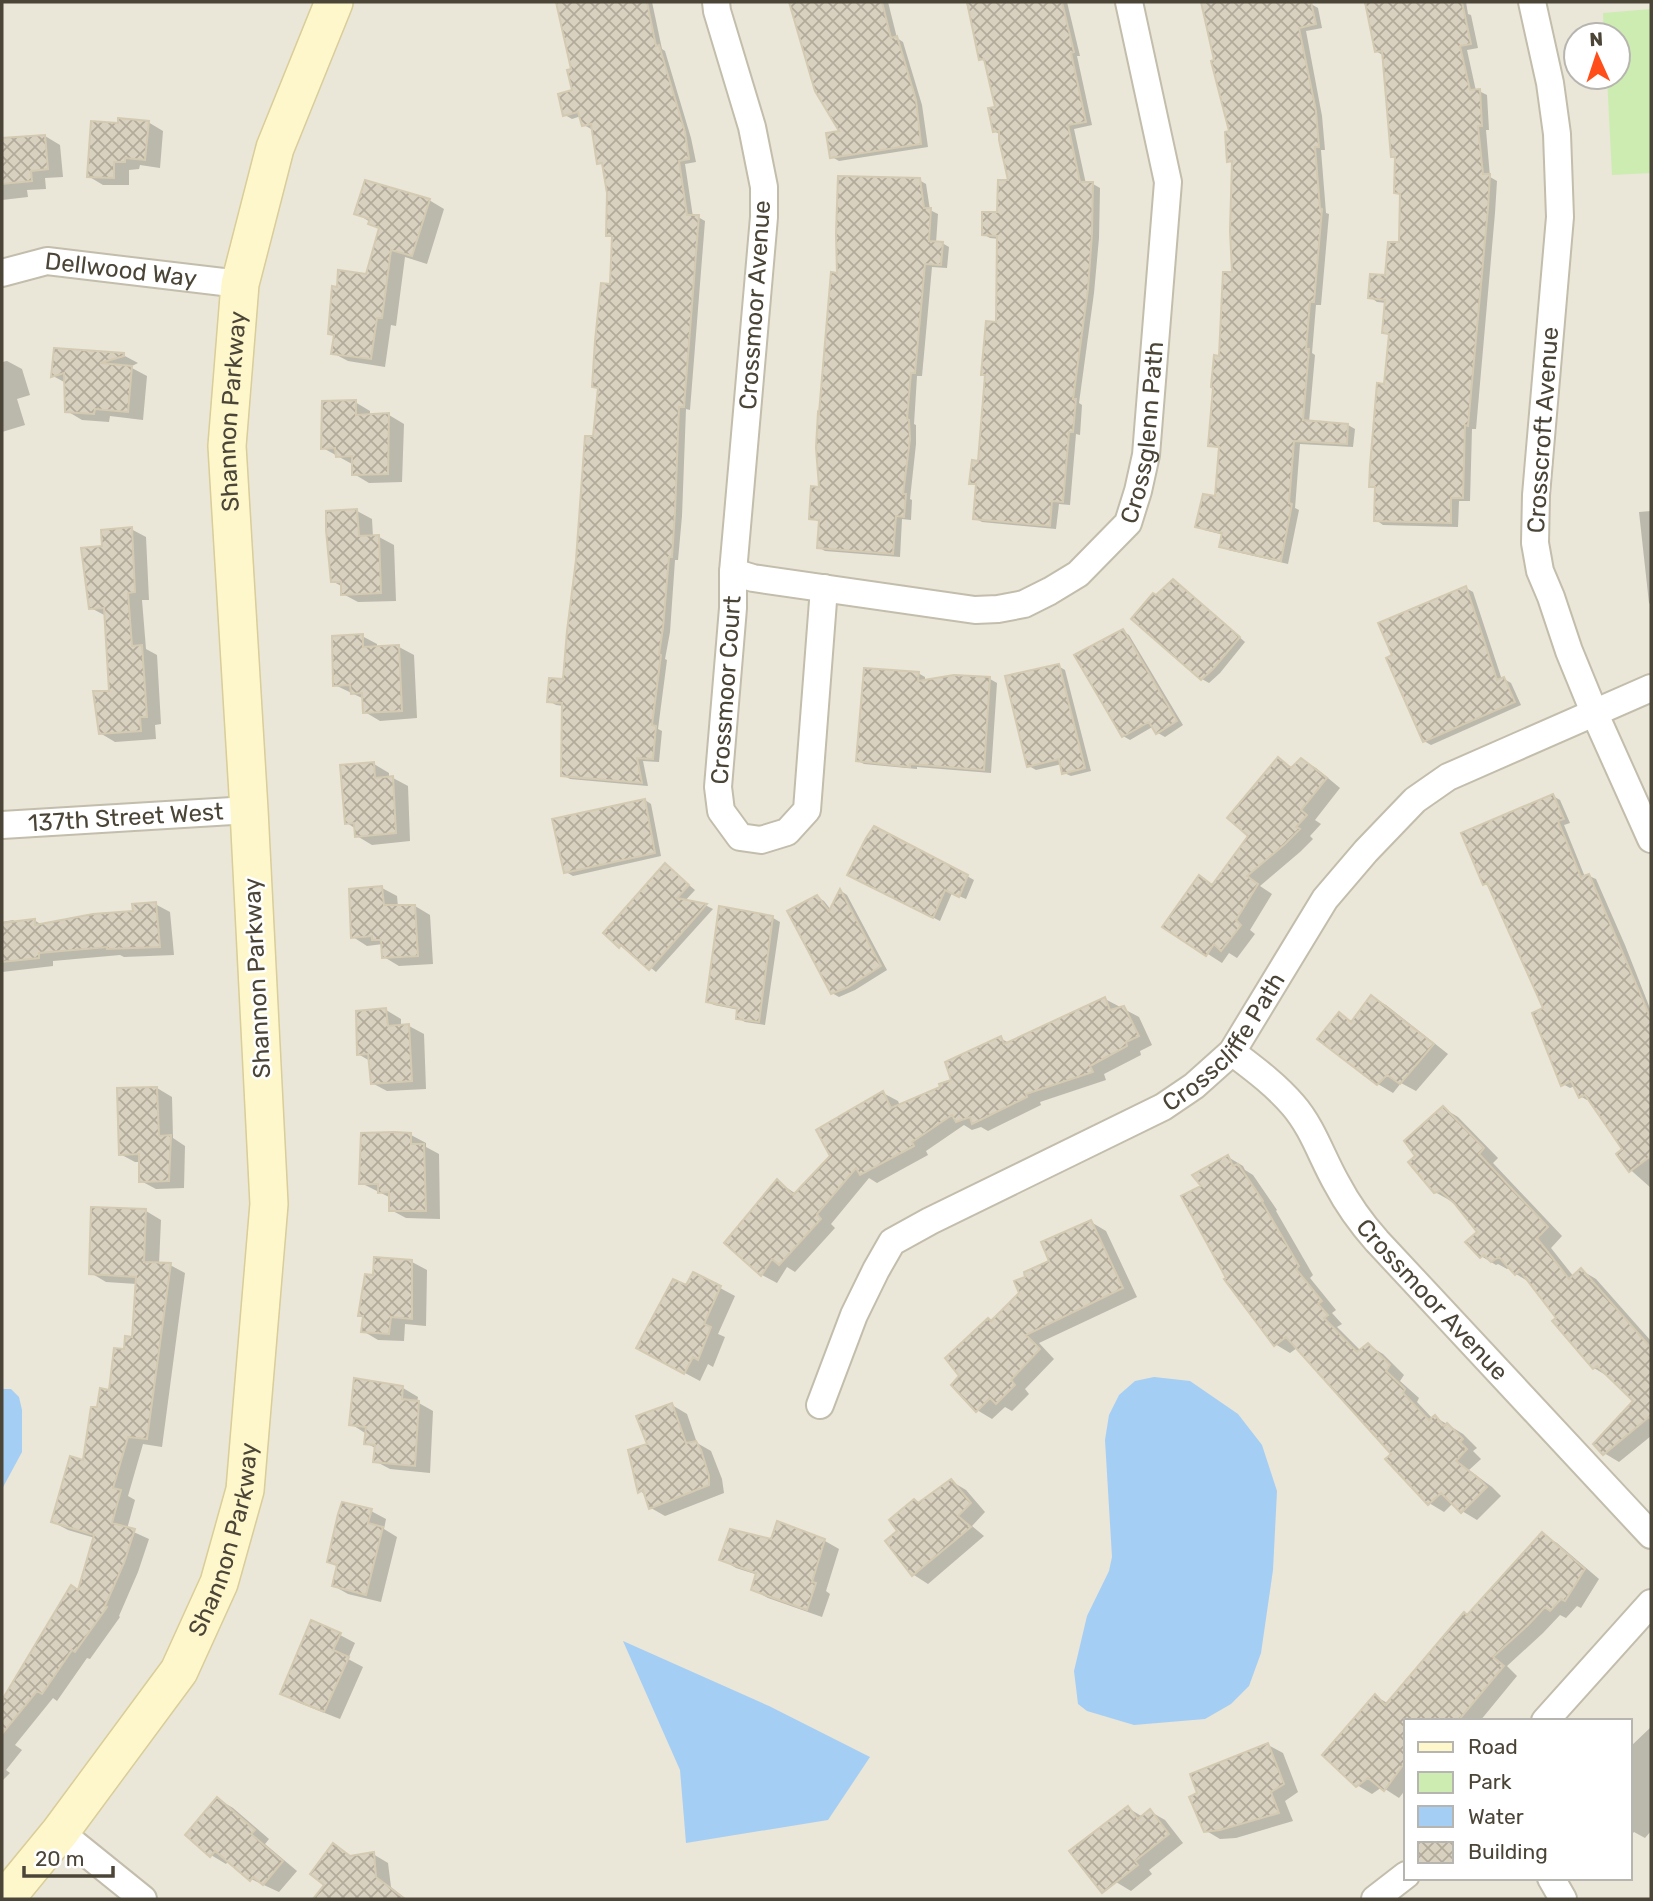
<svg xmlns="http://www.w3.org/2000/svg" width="1653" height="1901" font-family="Rubik,sans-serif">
	<defs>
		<pattern id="building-cross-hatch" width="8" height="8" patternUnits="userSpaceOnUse" patternTransform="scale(1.75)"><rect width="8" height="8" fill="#d9d1bf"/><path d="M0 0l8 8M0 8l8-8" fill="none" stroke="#b2ab9c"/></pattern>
	</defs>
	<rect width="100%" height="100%" fill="#f6f4eb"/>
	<path fill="#eae6d8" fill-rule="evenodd" d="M2 2H1651V1899H2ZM1576 35H1618V77H1576ZM1406 1721H1630V1878H1406Z"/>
	<path fill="#cdecb2" d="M1651 9V173L1612 175 1607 77H1618V35H1604L1603 13Z"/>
	<path fill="#a5cef5" d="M1154 1377 1190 1381 1238 1414 1262 1445 1277 1491 1273 1570 1261 1653 1249 1686 1231 1704 1205 1719 1134 1725 1087 1711 1078 1704 1074 1671 1087 1616 1109 1571 1112 1557 1105 1440 1109 1415 1119 1395 1135 1381Z
		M2 1389H11L19 1397 22 1410V1452L2 1489Z
		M623 1641 769 1706 870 1757 828 1820 686 1843 680 1770Z"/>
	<path fill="#0003" d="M558 2H652L662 49 665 51 691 138 696 162 685 164 693 217H698L705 221 690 410 686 409 682 516 678 560H675L670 632 665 659 667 660 658 729 662 731 659 762 643 761 648 786 570 779 563 775 564 706 556 705 549 701 565 681 595 438 600 390 594 386 611 286 614 238 608 235V193L604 166 599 162 593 128 591 129 584 125 581 116 572 119 565 115 574 91 573 71Z
		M791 2H888L897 38 903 42 922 105 928 147 839 161 832 157 842 133 816 90Z
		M966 2H1067L1080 56H1077L1092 125 1074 129 1086 184H1093L1100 188 1099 238 1094 293 1079 403 1082 405 1080 435 1076 434 1070 505 1059 504 1056 529 982 522 975 518 977 486 971 483 979 463 987 376 983 374 998 324 999 239 990 238 983 234 999 214 1010 182 1001 135 994 131 997 108 987 63 981 59Z
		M1203 2H1302L1303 6 1311 4 1318 8 1322 28 1306 31 1322 116 1325 150H1321L1326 213 1329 214 1321 305H1316L1312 353 1315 355 1309 422 1348 425 1355 429 1353 447 1300 444 1295 508 1299 510 1288 564 1228 550 1221 546 1224 535 1204 530 1197 526 1216 499 1221 449 1210 445 1234 274V164L1229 161 1231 133Z
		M1364 2H1466L1468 14 1471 15 1478 48 1467 50 1476 91H1479L1487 95 1489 130H1486L1490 177 1497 181 1495 213 1476 429H1472L1470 501H1459L1458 527 1383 525 1376 520V489L1371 486 1386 386 1390 336 1384 332 1387 303 1377 302 1370 297 1387 277 1400 244 1402 196 1396 192 1397 158 1393 156 1384 56 1376 51 1369 15 1367 13Z
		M148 122 163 131 160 168 140 165 139 169 129 170V185H103L88 176 119 125Z
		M45 136 60 145 63 177 45 178 46 189 27 190 28 197 2 200V140Z
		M919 180 926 184 930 210 938 214 936 243H942L949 247 947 268 932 267 922 376H917L914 424 916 425V444L910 499 912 500 911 520 902 519 900 557 825 551 818 547 820 522 811 518 821 489 838 275Z
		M429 200 444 209 427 264 405 257 396 326 391 325 385 367 348 361 333 353 335 336 330 333 339 289 367 276 381 229 356 213Z
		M123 355 138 363 130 367 147 376 143 420 110 416 109 422 82 420 67 411 66 383 53 376Z
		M7 361 22 369 30 395 17 399 25 425 2 432V362Z
		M355 402 370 411V416L389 415 404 424 402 482 369 483 354 474 352 464 323 448Z
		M357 511 372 519 373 537H379L394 545 396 601 358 602 343 594V587L332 581Z
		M1651 511V605L1649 603 1639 512Z
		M131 529 146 537 149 600H142L146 649 157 655 161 724 155 725 156 739 115 742 100 733 111 692 106 616 91 608 104 548Z
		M1173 581 1180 585 1245 642 1220 673 1209 683 1202 679 1156 597Z
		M1466 588 1473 592 1502 680 1504 679 1511 683 1521 705 1431 745 1424 741Z
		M1123 631 1129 635 1183 725 1165 737 1158 733 1154 726 1130 740 1123 736Z
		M362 636 377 644V648L399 647 414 655 417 718 380 721 365 712 364 699 335 685Z
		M1058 666 1065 670 1091 771 1071 776 1064 773 1062 764 1036 770 1029 766Z
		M918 673 925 677V681L990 679 997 683 991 773 917 767V769L864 764 857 760Z
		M1278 760 1293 768 1301 760 1316 768 1340 788 1315 820 1321 824 1310 836 1313 839 1300 852 1260 886 1272 894 1250 930 1255 934 1237 958 1229 953 1222 963 1164 926 1199 877 1214 885 1251 835Z
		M374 764 389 773V778H393L408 786 410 841 372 845 357 836 356 829 347 823Z
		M1553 796 1560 800 1570 823 1564 825 1585 877 1589 876 1596 879 1625 945 1651 1011V1188L1625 1165 1624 1150 1590 1099 1587 1100 1580 1096 1575 1086 1570 1088 1563 1084 1546 1009 1491 887 1484 884Z
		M645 800 651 804 661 856 573 876 566 872Z
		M665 865 695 890 684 902 707 906 713 909 656 972 628 949 627 950 620 946Z
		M967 876 974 880 966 899 952 893 940 921 856 878Z
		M382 888 397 896 398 907 415 906 430 915 433 964 399 966 384 957 383 944 367 946 353 937Z
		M841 891 847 895 887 970 855 990 839 997 832 993 817 897 824 901 831 910Z
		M155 904 170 912 174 955 124 957 120 955 53 961V966L2 972V922L13 920 17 923 34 920 42 925 134 912Z
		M720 908 773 918 780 922 765 1025 745 1022 738 1018 739 1010 714 1005 707 1001Z
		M1371 997 1386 1005 1448 1054 1416 1091 1401 1083 1393 1093 1378 1084 1339 1014 1353 1022Z
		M1105 999 1139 1017 1152 1045 1140 1051 1141 1055 1104 1074 1106 1080 1040 1102 1041 1105 988 1131 981 1127 972 1130 964 1125 926 1151 928 1155 877 1183 869 1178 831 1224 835 1228 795 1272 787 1267 777 1283 762 1275 726 1242 777 1181 796 1194 832 1156 883 1093 898 1101 900 1106 953 1081 1000 1038 1009 1043Z
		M386 1010 401 1019V1026H409L424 1034 426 1089 387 1091 372 1083 370 1061 358 1054Z
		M157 1088 172 1097 173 1138 185 1146 184 1188 156 1189 141 1181V1162H135L120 1154Z
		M1443 1108 1458 1117 1498 1158 1493 1163 1562 1236 1551 1248 1574 1277 1581 1270 1596 1279 1651 1341V1436L1619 1462 1604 1453 1636 1401 1609 1377 1594 1368 1531 1283 1516 1274 1510 1267 1507 1269 1498 1264 1496 1265 1481 1256 1480 1232 1453 1200 1451 1201 1435 1192 1418 1156Z
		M411 1135 426 1143V1147L439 1154 440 1219 406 1218 391 1210V1198L361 1183Z
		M1228 1157 1243 1166 1245 1170 1253 1175 1277 1210 1276 1211 1313 1275 1310 1278 1336 1310 1332 1313 1342 1324 1337 1327 1361 1351 1368 1345 1383 1354 1404 1375 1400 1381 1419 1398 1417 1402 1433 1419 1435 1417 1450 1426 1463 1434 1477 1448 1473 1451 1481 1459 1469 1470 1492 1487 1501 1496 1477 1520 1462 1511 1453 1503 1444 1512 1429 1503 1393 1454 1297 1348 1290 1353 1275 1344 1203 1187Z
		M146 1211 161 1220 159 1264 170 1265 185 1273 162 1447 143 1444 128 1496 135 1500 127 1529 149 1539 138 1572 119 1616 120 1617 90 1659 87 1658 57 1701 53 1698 15 1745 22 1750 6 1770 10 1773 2 1781V1701L80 1592 95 1538 68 1530 53 1522 85 1462 99 1409 111 1392 125 1351 134 1339 137 1284 106 1282 91 1273Z
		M1091 1222 1106 1231 1137 1297 1039 1343 1054 1359 1025 1389 1029 1394 1012 1411 1005 1407 992 1419 977 1410 962 1376 992 1323Z
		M412 1262 427 1270 426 1326 405 1324 404 1341 378 1340 363 1331 364 1317 360 1315 374 1277Z
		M694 1274 735 1296 718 1334 725 1337 713 1367 708 1364 700 1381 653 1356Z
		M403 1388 418 1397 417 1402 433 1411 430 1473 390 1469 375 1461 377 1449 366 1443 365 1433 351 1424Z
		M672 1405 687 1414 697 1443 711 1451 722 1479 724 1493 665 1516 651 1508 646 1495 640 1491 650 1446Z
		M951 1481 966 1490 985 1512 972 1526 984 1536 928 1584 914 1575 887 1541 899 1532 914 1501 920 1504Z
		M371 1511 386 1519 384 1529 397 1537 381 1602 348 1594 334 1586 338 1567 329 1561Z
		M778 1524 825 1541 839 1549 826 1591 830 1594 822 1617 768 1598 753 1590 758 1575 736 1568 721 1559 772 1541Z
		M1543 1535 1557 1543 1599 1579 1581 1608 1577 1606 1566 1618 1560 1615 1543 1633 1507 1666 1517 1676 1480 1721 1475 1718 1473 1721H1406V1789L1399 1798 1382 1787 1372 1794 1357 1785 1375 1696 1389 1704Z
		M340 1635 355 1643 348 1659 363 1667 340 1719 297 1702 282 1693Z
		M1651 1727V1831L1645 1838 1634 1832 1630 1836V1747Z
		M1268 1745 1283 1753 1298 1792 1285 1801 1293 1821 1236 1838 1220 1839 1205 1830Z
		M218 1799 233 1808 269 1839 265 1844 297 1871 279 1892 251 1879 229 1860 226 1864 211 1855Z
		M1128 1808 1143 1817 1151 1812 1165 1820 1183 1843 1149 1870 1152 1874 1131 1891 1116 1882Z
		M334 1846 353 1858 373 1854 388 1863 391 1887 406 1899H333L322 1891 326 1885Z"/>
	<path fill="url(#building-cross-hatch)" stroke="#d4cab2" stroke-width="2" d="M556 2H647L656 46 659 45 685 132 689 159 679 161 687 215H699L684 407H679L675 512 672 557H669L663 628 659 654 661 655 652 725 656 726 653 759 637 758 642 783 561 776 562 703 547 702 549 678 563 679 567 631 576 560 585 436H593L598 388 592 387 595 341 601 283 610 284 612 236H606L607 193 602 163 597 164 591 124 582 126 578 112 563 116 558 94 572 90 567 70 571 69Z
		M789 2H882L891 38 897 36 916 100 921 144 830 158 826 133 839 131 815 91Z
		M967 2H1062L1074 52 1071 53 1086 122 1068 125 1080 182H1093L1092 234 1088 289 1073 399H1076L1073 432H1069L1063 502 1052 501 1050 526 973 519 976 484H969L972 460 978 461 985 375H981L986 321 996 322 997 236 982 235V212H997L998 180H1008L999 140V131L993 132 988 108 995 107 984 59 979 60Z
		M1201 2H1311L1316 24 1299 28 1316 111 1319 147H1315L1320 208 1322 209 1314 302H1310L1306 349H1309L1303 420 1348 424 1347 444 1294 441 1289 503 1292 504 1281 561 1219 547 1222 533 1195 527 1203 494 1215 496 1219 447 1208 446 1213 388 1211 387 1214 355 1219 356 1223 272H1232L1230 231 1232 161 1227 162 1225 132 1229 131 1211 61 1214 60Z
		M1365 2H1462L1471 44 1460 46 1470 90 1480 89 1482 126H1478L1483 174H1490L1488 208 1468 426 1465 425 1463 498H1451V523L1374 521 1375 487H1369L1370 466 1377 383 1384 384 1389 334 1382 333 1385 300 1368 298 1370 274 1385 275 1388 242H1399L1400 194 1394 193 1395 157H1391L1382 51 1375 52Z
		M118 118 149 121 145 160 125 158V162H114V178L87 177 91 121 118 123Z
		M45 135 48 169 31 171 32 181 2 184V138Z
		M838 176 920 178 924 208H931L929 241 943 242 941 265 925 264 915 373H911L907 419 909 420 910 439 903 494H906L904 517 896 516 893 554 817 548 819 520 809 519 811 486 819 487 816 448 818 412 819 413 831 272 837 273 836 234Z
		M365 180 430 199 412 256 391 250 382 318H377L371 359 331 354 334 335 328 334 332 286 337 287 338 270 366 274 379 228 368 224 370 219 354 214Z
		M54 348 124 353V356L100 363 132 366 128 412 95 409 94 414 65 412 64 373 51 377Z
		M356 400V415L389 413 388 474 352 475V456L336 457 335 448 321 449 322 401Z
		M357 509 359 536 379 535 381 593 341 595V582H331L326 530V511Z
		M132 527 135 592 128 593 132 646 142 645 147 717H140L141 731 99 734 93 691H109L104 608 89 609 81 548 102 546 101 530Z
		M1173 579 1240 637 1213 669 1201 680 1131 619 1153 593 1156 595Z
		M1466 586 1497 680 1504 677 1515 702 1423 742 1386 658 1392 655 1378 623Z
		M1123 629 1177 721 1156 734 1149 722 1122 737 1074 655Z
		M363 634V647L399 645 402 711 363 713 362 693 351 694 350 685 333 686 332 636Z
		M1059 664 1085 768 1062 774 1059 759 1027 767 1005 676Z
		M864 668 919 672 918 681 954 675 990 677 984 770 910 764V767L856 761Z
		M1278 757 1291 768 1301 758 1327 778 1301 810 1307 815 1296 827 1300 829 1285 844 1247 876 1258 884 1236 920 1241 925 1221 951 1214 944 1206 956 1162 927 1199 875 1212 885 1248 836 1227 818Z
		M374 762 375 778 393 776 396 833 355 837 354 823 345 824 340 765Z
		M1553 794 1564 819 1558 821 1581 877 1589 874 1651 1019V1156L1629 1172 1616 1154 1622 1149 1585 1095 1579 1098 1571 1081 1561 1086 1532 1013 1543 1008 1487 883 1483 885 1461 833Z
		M645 799 655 853 564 873 552 819Z
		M874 826 968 875 959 897 945 890 933 918 847 875 866 838Z
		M665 863 689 885 677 898 707 904 649 970 621 945 619 948 603 933Z
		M382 886 384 905H415L418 956 382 958 381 940H372V936L351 938 349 889Z
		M840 889 881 966 848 987 831 994 787 911 817 895 829 911Z
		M156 902 160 947 107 949V947L39 953V958L2 962V923L35 919V925L93 914 133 911 132 904Z
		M719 906 773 916 759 1022 736 1019 737 1008 706 1002Z
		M1371 995 1434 1044 1400 1084 1387 1075 1377 1085 1317 1039 1339 1012 1351 1022Z
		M1105 997 1110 1010 1124 1006 1139 1036 1126 1042 1127 1046 1090 1066 1093 1072 1026 1094 1027 1097 972 1124 970 1117 956 1122 952 1115 912 1142 914 1146 860 1175 856 1168 817 1214 821 1219 779 1265 772 1259 761 1276 724 1243 777 1179 793 1195 830 1156 816 1130 883 1091 891 1108 940 1087 939 1084 951 1080 945 1062 1001 1036 1004 1044Z
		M386 1008 388 1026 409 1024 412 1081 371 1084 368 1054 357 1055 356 1011Z
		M157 1087 159 1136 171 1135 169 1181 139 1182V1154L119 1155 117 1088Z
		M1443 1106 1484 1148 1479 1154 1548 1227 1537 1238 1569 1279 1581 1268 1651 1348V1419L1649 1417 1603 1455 1593 1444 1633 1401 1597 1366 1593 1369 1552 1321 1556 1318 1520 1271 1515 1275 1499 1257 1491 1262 1484 1255 1480 1258 1465 1242 1477 1232 1454 1203 1440 1191 1434 1193 1408 1162 1415 1156 1404 1141Z
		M394 1132 411 1133V1144H424L426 1211H389V1192L378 1193V1184H359L361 1133Z
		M1228 1155 1233 1166 1238 1164 1263 1201 1262 1202 1299 1266 1296 1269 1322 1301 1318 1304 1328 1315 1324 1318 1357 1352 1368 1343 1390 1365 1386 1371 1405 1389 1403 1393 1429 1420 1435 1415 1444 1426 1447 1423 1463 1439 1460 1442 1467 1449 1456 1461 1477 1477 1487 1487 1461 1513 1441 1493 1428 1505 1385 1459 1391 1454 1286 1337 1274 1346 1224 1279 1226 1278 1181 1196 1201 1186 1192 1175Z
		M91 1207 146 1209 144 1262 171 1263 147 1439 128 1437 113 1488 121 1490 112 1523 135 1529 124 1563 105 1606 107 1607 75 1652 72 1650 42 1694 37 1691 2 1734V1700L71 1585 78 1590 94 1535 51 1522 70 1456 83 1460 91 1407H97L100 1388 109 1390 114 1348 124 1349 125 1336 132 1337 136 1277 89 1274Z
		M1091 1220 1123 1288 1026 1335 1040 1349 1011 1380 1015 1385 996 1404 990 1398 976 1412 951 1385 959 1376 945 1358 988 1318 991 1321 1019 1293 1014 1281 1025 1277 1024 1272 1049 1261 1041 1242Z
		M374 1257 412 1260V1319L391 1317 389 1334 361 1332 363 1316H358L365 1274 373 1275Z
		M693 1272 721 1286 704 1324 711 1327 698 1360 693 1357 684 1374 636 1348 673 1279 686 1285Z
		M354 1378 403 1386 402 1399 419 1401 415 1466 373 1462 375 1445 364 1444 366 1427 349 1425Z
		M672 1403 686 1443 696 1441 701 1450 709 1476V1485L649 1509 643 1490 638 1493 628 1450 647 1444 636 1416Z
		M951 1479 971 1503 958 1516 971 1527 912 1576 885 1541 897 1531 889 1520 914 1499 918 1503Z
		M342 1502 372 1509 368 1523 383 1527 366 1595 332 1586 337 1565 327 1562 338 1514Z
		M777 1521 825 1539 812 1582 816 1583 807 1610 751 1590 756 1573 719 1560 730 1529 771 1539Z
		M1542 1532 1585 1569 1565 1601 1561 1599 1550 1611 1545 1607 1528 1625 1493 1657 1504 1666 1458 1721H1406V1761L1384 1791 1368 1778 1356 1787 1322 1755 1375 1694 1385 1705 1464 1612 1467 1615Z
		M311 1620 341 1633 333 1650 349 1657 324 1712 280 1694Z
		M1268 1743 1284 1784 1271 1792 1279 1813 1220 1830 1204 1832 1189 1797 1197 1793 1190 1774Z
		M217 1797 255 1830 251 1834 283 1861 263 1885 253 1877 250 1881 215 1851 210 1857 185 1835Z
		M1128 1806 1138 1819 1150 1809 1169 1834 1135 1861 1138 1865 1102 1893 1069 1851Z
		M333 1843 350 1856 374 1852 376 1877 405 1899H313L324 1885 310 1874Z"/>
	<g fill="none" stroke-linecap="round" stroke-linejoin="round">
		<g stroke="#c3bdac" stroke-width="30">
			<g id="street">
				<path d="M716 2 717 11 752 127 764 187V217L733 572V608L718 787 721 811 740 837 761 840 787 832 807 810 824 588"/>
				<path d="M1532 2 1550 83 1557 134 1560 217 1536 495 1535 543 1540 571 1551 597 1569 651 1594 712 1651 839"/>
				<path id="s1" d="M2 273 47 261 240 284"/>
				<path id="s2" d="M733 572 753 578 975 610 998 609 1024 604 1050 591 1078 574 1128 523 1138 491 1146 455 1168 182 1129 2"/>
				<path id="s3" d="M2 825 249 810"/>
				<path id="s4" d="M1232 1052C1253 1068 1275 1084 1293 1105 1313 1128 1322 1158 1337 1184 1348 1205 1361 1223 1377 1241L1651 1535"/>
				<path id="s5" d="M820 1405 854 1315 876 1270 892 1242 930 1221 1163 1107 1194 1086 1232 1052 1325 899 1366 851 1415 800 1448 777 1651 688"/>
				<path d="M1545 1721 1651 1603"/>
				<path d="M60 1832 143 1899"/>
				<path d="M1551 1878 1563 1899"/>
				<path d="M1375 1899 1406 1875"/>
			</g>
		</g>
		<g stroke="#d9cd98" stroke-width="40">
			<g id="secondary">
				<path id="s6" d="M5 1899 60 1832 179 1671 219 1583 245 1490 269 1204 249 810 227 446 240 284 275 148 334 2"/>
			</g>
		</g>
		<use href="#street" stroke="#fff" stroke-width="26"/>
		<use href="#secondary" stroke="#fff7cc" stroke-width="37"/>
	</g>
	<g text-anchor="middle" stroke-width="5" stroke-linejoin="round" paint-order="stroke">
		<g font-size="24" fill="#4b4538" stroke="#fff">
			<text dy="8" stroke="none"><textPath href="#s1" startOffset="121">Dellwood Way</textPath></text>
			<text transform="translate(755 305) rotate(-86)" y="8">Crossmoor Avenue</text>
			<text dy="8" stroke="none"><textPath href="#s6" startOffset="1561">Shannon Parkway</textPath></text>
			<text dy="8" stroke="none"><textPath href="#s2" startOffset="520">Crossglenn Path</textPath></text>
			<text transform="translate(1543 430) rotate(-86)" y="8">Crosscroft Avenue</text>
			<text transform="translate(726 690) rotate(-86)" y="8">Crossmoor Court</text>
			<text dy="8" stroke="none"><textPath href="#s3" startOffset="124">137th Street West</textPath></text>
			<text transform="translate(257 978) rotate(-93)" y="8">Shannon Parkway</text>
			<text dy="8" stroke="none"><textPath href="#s5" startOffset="572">Crosscliffe Path</textPath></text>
			<text dy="8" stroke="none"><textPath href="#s4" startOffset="322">Crossmoor Avenue</textPath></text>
			<text dy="8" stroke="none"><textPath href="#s6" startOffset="427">Shannon Parkway</textPath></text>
		</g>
	</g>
	<rect width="1653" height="1901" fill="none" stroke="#4b4538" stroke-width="7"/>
	<rect x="1404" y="1719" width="228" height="161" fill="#ffffff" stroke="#b7b5af" stroke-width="2"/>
	<rect x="1418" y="1742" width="35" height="10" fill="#fff7cc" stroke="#b7b5af" stroke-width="2"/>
	<text x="1468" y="1754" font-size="21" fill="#4b4538">Road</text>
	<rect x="1418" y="1772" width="35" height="21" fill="#cdecb2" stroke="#b7b5af" stroke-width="2"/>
	<text x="1468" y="1789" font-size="21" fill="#4b4538">Park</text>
	<rect x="1418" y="1806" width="35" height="21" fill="#a5cef5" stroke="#b7b5af" stroke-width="2"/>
	<text x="1468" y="1824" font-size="21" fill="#4b4538">Water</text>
	<rect x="1418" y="1842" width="35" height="21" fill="url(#building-cross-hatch)" stroke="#b7b5af" stroke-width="2"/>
	<text x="1468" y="1859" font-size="21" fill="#4b4538">Building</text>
	<g transform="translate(1597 56) rotate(357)"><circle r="33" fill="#ffffff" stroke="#b7b5af" stroke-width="2"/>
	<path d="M0-5L12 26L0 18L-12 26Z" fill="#ff4e19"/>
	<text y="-10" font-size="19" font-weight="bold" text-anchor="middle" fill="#4b4538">N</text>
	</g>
	<path d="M24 1866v10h89v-10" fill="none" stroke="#4b4538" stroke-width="3.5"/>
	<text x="35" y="1866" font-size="21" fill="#4b4538" stroke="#ffffff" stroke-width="5" paint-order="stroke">20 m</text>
</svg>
